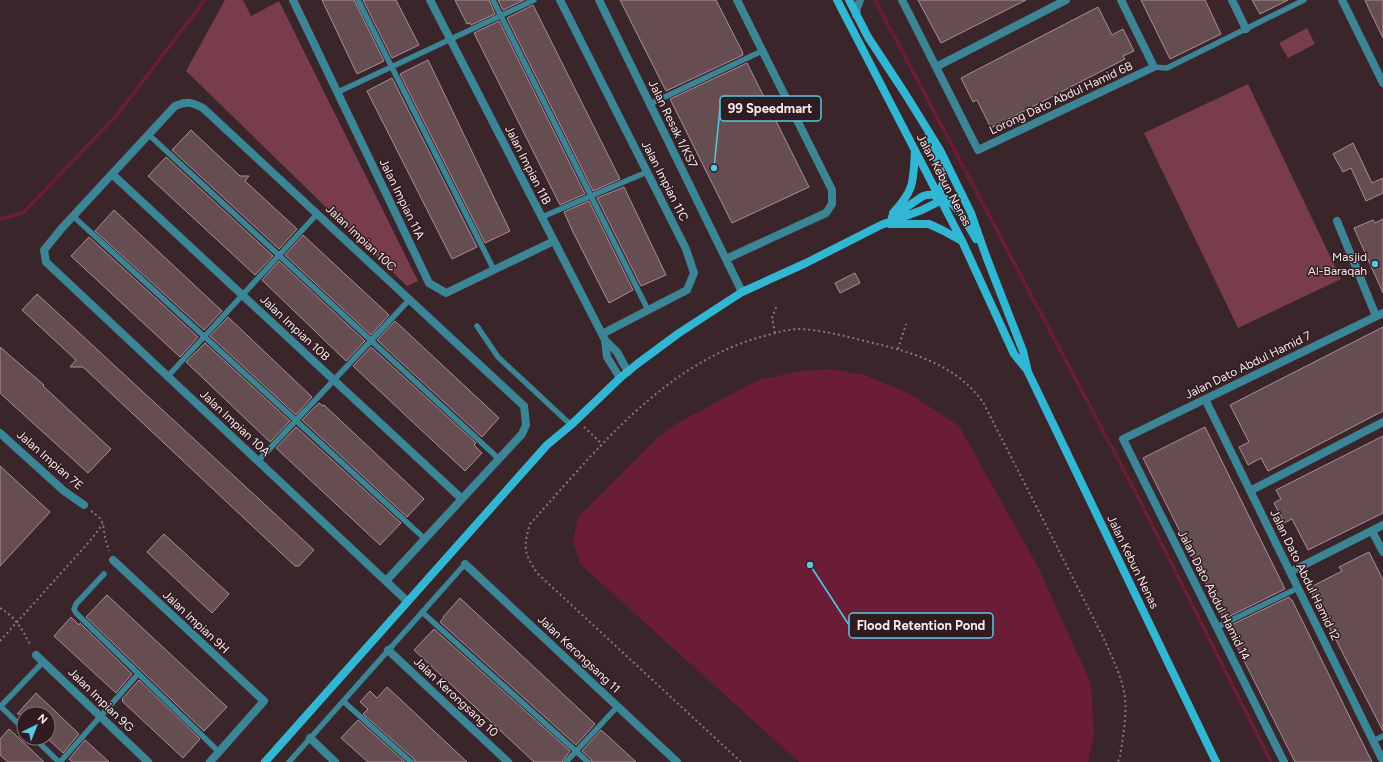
<svg xmlns="http://www.w3.org/2000/svg" width="1383" height="762" font-family="Figtree,sans-serif">
	<rect width="100%" height="100%" fill="#3a252a"/>
	<path fill="#793c4c" d="M225 0H243L251 16 279 1 418 281 407 286 186 71Z
		M1307 28 1315 44 1288 58 1279 43Z
		M1248 84 1341 279 1238 328 1144 133Z"/>
	<path fill="#6b1d38" d="M831 369 865 375 910 394 959 426 1038 567 1091 684 1094 735 1088 762H799L580 564 573 541 578 517 654 441 676 424 758 380 801 371Z"/>
	<g fill="none" stroke-linecap="round" stroke-linejoin="round">
		<path stroke="#6b1d38" stroke-width="3.5" d="M875 0 1137 495 1271 762
			M0 219 23 213 116 116 202 4 204 0"/>
	</g>
	<path fill="#654d52" stroke="#ab9096" d="M322 0H354L384 61 357 74Z
		M363 0H396L419 45 392 58Z
		M455 0H489L495 14 471 25 470 23 467 24Z
		M498 0H524L503 10Z
		M620 0H716L743 53H742L743 55 666 91Z
		M918 0H1026L941 43Z
		M1141 0H1205L1221 34 1170 59Z
		M1252 0H1288L1260 14Z
		M1365 0H1383V38L1369 9Z
		M533 5 620 179 593 191 507 18Z
		M1098 7 1112 35 1123 29 1134 51 1123 56 1125 59 991 128 977 100 973 102 961 78Z
		M499 21 585 194 560 205 474 33Z
		M428 60 510 231 485 243 400 74Z
		M747 63 809 187 732 223 670 99Z
		M392 78 477 247 452 259 367 91Z
		M191 130 240 176H249L245 181 297 229 279 249 172 150Z
		M1353 143 1372 183 1383 178V193L1366 201 1351 168 1343 172 1333 154Z
		M166 157 273 256 255 275 148 176Z
		M624 187 666 275 641 286 597 198Z
		M589 201 633 290 609 303 573 232 564 212Z
		M114 210 222 311 204 330 95 231Z
		M1383 219V293L1354 228 1373 220 1375 223Z
		M303 235 389 315 371 335 285 255Z
		M89 237 198 337 180 357 71 256Z
		M279 261 365 341 346 361 262 280Z
		M855 273 860 283 840 293 835 283Z
		M37 294 314 550 299 566H295L83 367H70L76 360 22 310Z
		M228 317 312 397 296 415 210 336Z
		M395 321 499 418 482 437 377 340Z
		M1383 327V411L1268 471 1261 458 1248 465 1239 447 1249 442 1230 405Z
		M205 343 290 421 270 442 186 362Z
		M0 347 44 385 43 386 111 449 88 473 0 393Z
		M371 347 476 443 474 445 482 453 465 471 353 366Z
		M319 403 323 406 324 405 424 499 407 517 302 420Z
		M296 427 401 523 380 545 276 448Z
		M1205 427 1285 589 1224 619 1143 458Z
		M1383 436V513L1308 550 1292 519 1284 523 1274 503 1281 499 1276 490Z
		M0 466 50 512 0 566Z
		M164 534 229 594 212 613 147 552Z
		M1369 552 1383 580V731L1309 588 1342 571 1339 567Z
		M107 595 227 707 204 731 86 617Z
		M1289 597 1291 600H1292L1372 762H1295L1227 627Z
		M460 598 594 723 595 724 576 745 440 622 444 617H443Z
		M71 617 79 625 80 623 132 674 116 693 54 636Z
		M434 629 570 751 562 762H534L414 650Z
		M139 680 200 739 183 758 122 701 123 700 122 699Z
		M387 687 400 699 467 762H415L414 759 363 714 368 709 360 702 370 691 377 698Z
		M36 693 79 734 63 753 48 739V714H17Z
		M358 720 405 762H368L341 738Z
		M9 729 20 739 44 762H8L0 755V739Z
		M601 730 610 738 636 762H592L591 759 582 751Z
		M85 740 95 749 109 762H72L69 759Z"/>
	<g fill="none" stroke-linecap="round" stroke-linejoin="round">
		<path stroke="#89777b" stroke-width="2" stroke-dasharray="2 3" stroke-linecap="butt" d="M775 333 772 318 777 305
			M898 349 906 324
			M584 427 602 444
			M91 511 99 517 103 524 105 538 109 551
			M0 608C17 618 22 630 31 646
			M0 641 89 542 103 524
			M741 762 537 573C524 553 523 547 530 524 595 452 661 367 757 338 770 335 785 329 799 329 824 330 848 337 873 343 907 351 945 362 971 388 975 392 979 397 983 402L1102 635C1110 653 1122 676 1125 697 1127 716 1123 736 1120 756L1118 762"/>
		<path stroke="#3b8597" stroke-width="5.5" d="M358 0 494 270
			M493 0 648 310
			M1154 67 1167 68 1304 0
			M338 92 534 0
			M650 104 762 51
			M148 134 499 459
			M73 216 425 539
			M542 217 647 172
			M477 326 498 357 571 425
			M168 376 317 214
			M258 461 410 299
			M104 574 76 604 74 609 76 613 219 752
			M422 612 588 762
			M1217 627 1298 588
			M343 701 411 762
			M0 707 43 662
			M1 707 24 729
			M34 738 59 762
			M1373 741 1383 736
			M60 762 138 674
			M289 762 465 564
			M566 762 617 707"/>
		<path stroke="#3b8597" stroke-width="8" d="M293 0 429 283 446 293 554 241
			M430 0 602 334 605 340 607 357 620 378
			M560 0 686 249 694 273 687 290 602 334
			M599 0 742 292
			M902 0 978 150 1154 67 1121 0
			M1232 0 1246 29
			M1342 0 1383 83
			M856 15 857 8 860 0
			M936 67 1066 0
			M112 174 462 499
			M1337 221 1376 316
			M726 259 826 213 832 204V190L737 0
			M605 340 617 352 628 372
			M1205 399 1383 761
			M0 433 64 491 84 505
			M1250 491 1383 422
			M1372 531 1383 552
			M113 560 264 701 210 762
			M465 564 677 762
			M1290 572 1383 525
			M386 581 522 434 526 425 524 406 203 108C191 102 188 101 175 106L62 228 44 250 46 262 374 570 407 601
			M388 650 508 762
			M36 655 148 762
			M310 738 335 762
			M1284 762 1123 439 1383 313"/>
		<path stroke="#31b7d4" stroke-width="8" d="M837 0 962 241 1014 354 1027 370
			M849 0 868 37 906 95 940 150 971 213 986 256 1023 351 1028 372 1216 762
			M893 213C915 189 913 182 915 151
			M892 217 923 196C950 188 965 220 976 239
			M890 224H929L942 230 962 241
			M265 762 547 445 571 425 620 378 637 364 679 333 742 292 806 263 881 225 922 210 936 203 943 183V179L929 133"/>
	</g>
	<circle fill="#58c9e3" stroke="#301c20" stroke-width="1.5" cx="1375" cy="264" r="4"/>
	<g text-anchor="middle" stroke-width="3" stroke-linejoin="round" paint-order="stroke">
		<g font-size="12" fill="#f7e9ec" stroke="#301c20">
			<text transform="translate(1061 98) rotate(-25)" y="4">Lorong Dato Abdul Hamid 6B</text>
			<text transform="translate(673 124) rotate(64)" y="4">Jalan Resak 1/KS7</text>
			<text transform="translate(528 165) rotate(63)" y="4">Jalan Impian 11B</text>
			<text transform="translate(944 180) rotate(62)" y="4">Jalan Kebun Nenas</text>
			<text transform="translate(665 181) rotate(63)" y="4">Jalan Impian 11C</text>
			<text transform="translate(402 199) rotate(64)" y="4">Jalan Impian 11A</text>
			<text transform="translate(361 238) rotate(43)" y="4">Jalan Impian 10C</text>
			<text transform="translate(295 328) rotate(43)" y="4">Jalan Impian 10B</text>
			<text transform="translate(1248 365) rotate(-26)" y="4">Jalan Dato Abdul Hamid 7</text>
			<text transform="translate(235 423) rotate(43)" y="4">Jalan Impian 10A</text>
			<text transform="translate(50 460) rotate(41)" y="4">Jalan Impian 7E</text>
			<text transform="translate(1133 562) rotate(64)" y="4">Jalan Kebun Nenas</text>
			<text transform="translate(1305 575) rotate(64)" y="4">Jalan Dato Abdul Hamid 12</text>
			<text transform="translate(1214 595) rotate(63)" y="4">Jalan Dato Abdul Hamid 14</text>
			<text transform="translate(196 622) rotate(43)" y="4">Jalan Impian 9H</text>
			<text transform="translate(579 654) rotate(43)" y="4">Jalan Kerongsang 11</text>
			<text transform="translate(456 697) rotate(43)" y="4">Jalan Kerongsang 10</text>
			<text transform="translate(101 700) rotate(44)" y="4">Jalan Impian 9G</text>
		</g>
		<g font-size="12" fill="#f7e9ec" stroke="#301c20" text-anchor="end">
			<text x="1367" y="261">Masjid<tspan x="1367" dy="14">Al-Baraqah</tspan></text>
		</g>
	</g>
	<path fill="none" stroke="#58c9e3" stroke-width="1.5" d="M714 168L720 109M810 565L849 625"/>
	<g fill="#58c9e3" stroke="#301c20" stroke-width="1.5">
		<circle cx="714" cy="168" r="4"/>
		<circle cx="810" cy="565" r="4"/>
	</g>
	<g fill="#301c20" stroke="#58c9e3" stroke-width="1.5">
		<rect x="720" y="96" width="101" height="25" rx="4"/>
		<rect x="849" y="613" width="144" height="25" rx="4"/>
	</g>
	<g font-size="13" text-anchor="middle" font-weight="bold" fill="#f7e9ec">
		<text x="770" y="113">99 Speedmart</text>
		<text x="921" y="630">Flood Retention Pond</text>
	</g>
	<g transform="translate(36 726) rotate(43)"><circle r="19" fill="#301c20" stroke="#806e72"/>
	<path d="M0-3L7 15L0 10L-7 15Z" fill="#58c9e3"/>
	<text y="-6" font-size="11" font-weight="bold" text-anchor="middle" fill="#f7e9ec">N</text>
	</g>
</svg>
